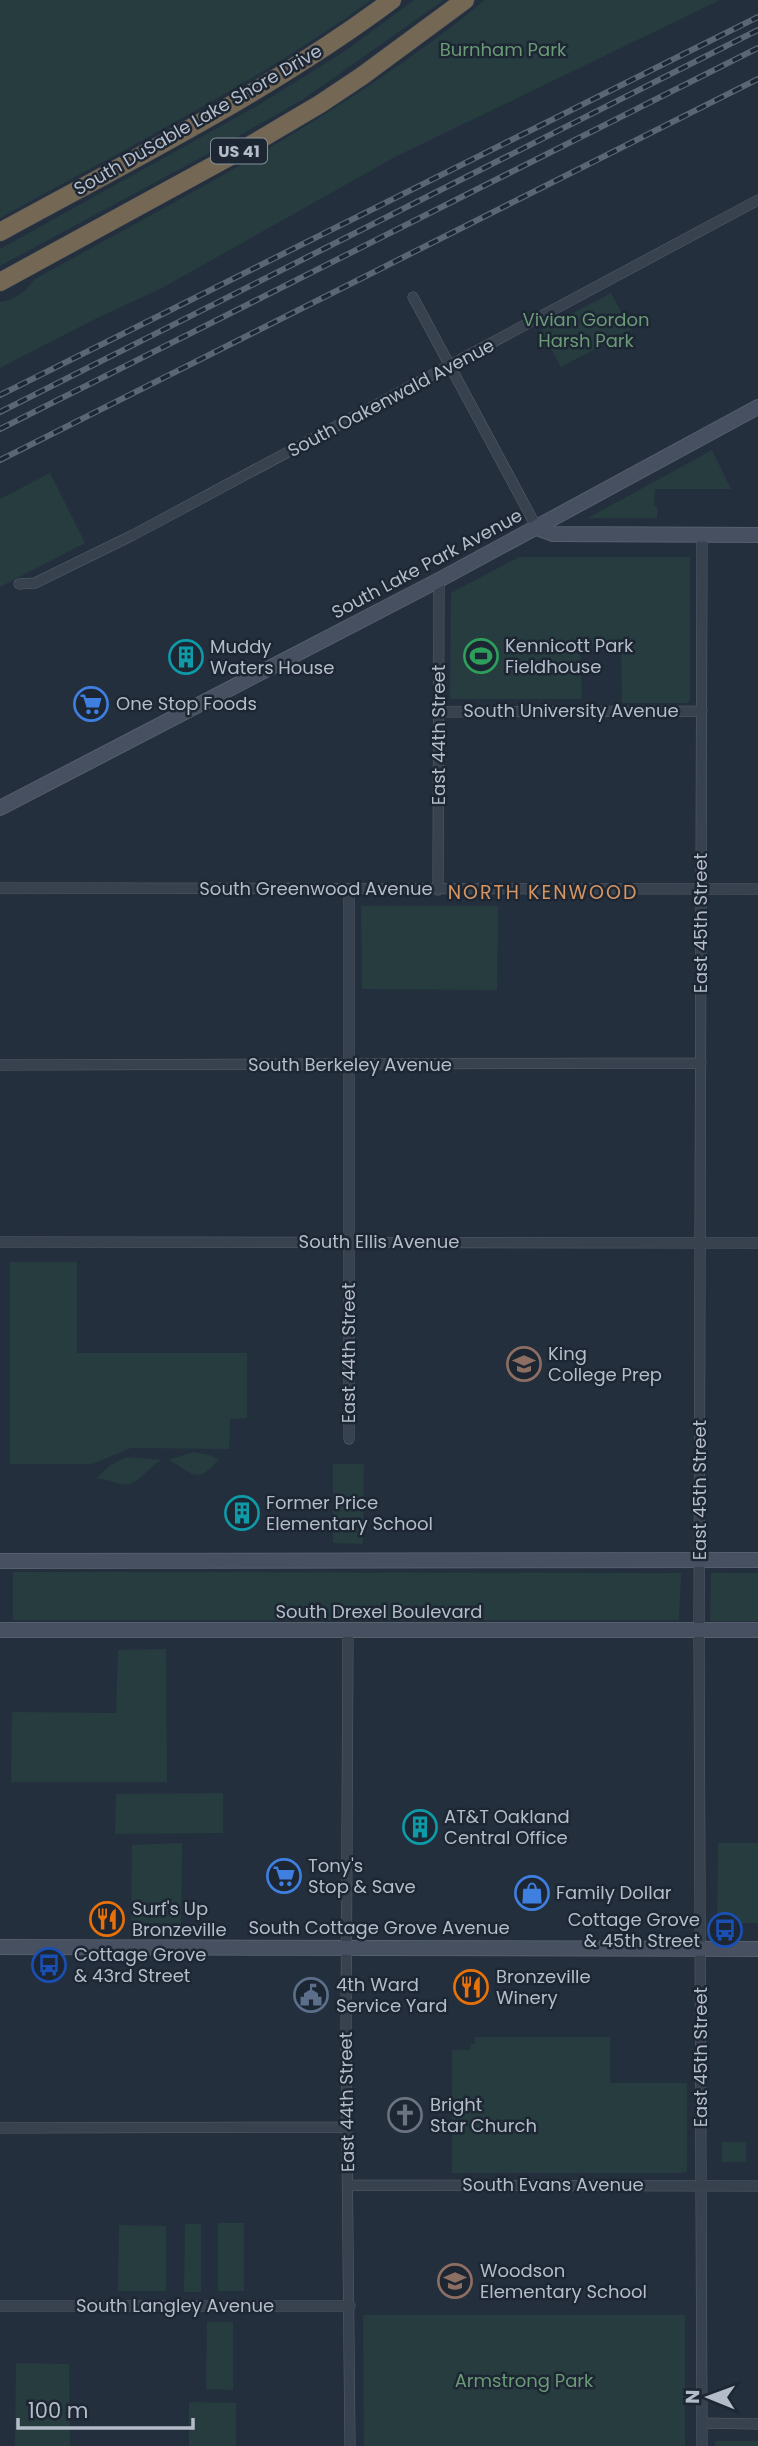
<svg xmlns="http://www.w3.org/2000/svg" width="758" height="2446" font-family="Poppins,sans-serif">
	<rect width="100%" height="100%" fill="#242f3e"/>
	<path fill="#263c3f" d="M0 0H371C255 84 126 148 0 218Z
		M414 0H444L302 100 191 163 0 266V249L257 106 345 51Z
		M485 0H720L395 157 162 288 95 319 0 368V302C16 299 25 292 35 279 190 193 348 113 485 0Z
		M611 293 631 330 561 367 541 330Z
		M712 450 731 489H655L654 506 657 507V518H588Z
		M50 473 85 543 0 587V499Z
		M519 557H690V700L687 703H622L621 644 580 645 582 699H450L451 593Z
		M361 906H498L497 990 362 989Z
		M10 1262H77V1353H247V1418L230 1419 229 1449 131 1448 92 1464H10Z
		M193 1452 209 1455 219 1460C195 1485 195 1474 169 1460Z
		M126 1457 162 1460C149 1466 142 1480 130 1484 118 1487 108 1477 96 1479L109 1466Z
		M333 1464H364L363 1544 333 1543Z
		M13 1572 681 1573 679 1620H13Z
		M711 1573H758V1621H710Z
		M166 1649 167 1782H11L12 1712 116 1713 118 1650Z
		M223 1793V1833L115 1834 116 1794Z
		M182 1843 181 1924 131 1923 132 1845Z
		M718 1843H758V1923H717Z
		M475 2037H610V2083H687V2171L684 2173H452V2050H470L471 2044H475Z
		M722 2142H746V2162H722Z
		M218 2223H244V2291H218Z
		M185 2224H201V2292H184Z
		M119 2225 166 2226V2291H118Z
		M363 2315H685V2446H364Z
		M207 2322H233V2390L206 2389Z
		M16 2363 69 2364 70 2446H15Z
		M189 2402 236 2403V2446H189Z
		M715 2441H758V2446H715Z"/>
	<g fill="none" stroke-linecap="round" stroke-linejoin="round">
		<g stroke="#565f6c" stroke-width="11">
			<path id="street" d="M413 297 537 528
				M19 584 35 583 133 535 758 200
				M440 712 702 711
				M0 888 758 889
				M349 890V1439
				M438 890 439 580
				M0 1065 701 1063
				M0 1242 758 1243
				M348 1632 346 2043 350 2446
				M0 2128 347 2127
				M348 2185 758 2186
				M0 2306H350
				M702 2423 758 2424
				M702 2446 699 1630 702 535"/>
		</g>
		<g stroke="#565f6c" stroke-width="16">
			<path id="secondary" d="M537 528 553 534 758 535
				M0 808 439 580 758 407
				M0 1561 758 1560
				M0 1630H758
				M0 1947 758 1949"/>
		</g>
		<g stroke="#434c59" stroke-width="19">
			<path id="highway" d="M0 232C133 159 270 91 392 0
				M0 282 249 146 320 104 362 76 465 0"/>
		</g>
		<use href="#street" stroke="#38414e" stroke-width="10"/>
		<use href="#secondary" stroke="#465061" stroke-width="14"/>
		<use href="#highway" stroke="#746855" stroke-width="18"/>
		<g stroke="#5a6575" stroke-width="6">
			<path id="rail" d="M0 395 758 17
				M0 412 758 30
				M0 429 758 48
				M0 460 758 79"/>
		</g>
		<use href="#rail" stroke="#1d2633" stroke-width="3.5" stroke-dasharray="10" stroke-linecap="butt"/>
	</g>
	<defs>
		<g id="stadium-ring" transform="scale(1.75)"><circle r="9.5" fill="#1d2633" stroke="#2e9e5b" stroke-width="1.5"/><path d="M0-5a6.5 5 0 1 0 0 10a6.5 5 0 1 0 0-10ZM-3.5-1.8h7v3.6h-7Z" fill="#2e9e5b"/></g>
		<g id="building-ring" transform="scale(1.75)"><circle r="9.5" fill="#1d2633" stroke="#0f9aa8" stroke-width="1.5"/><path d="M-4-6H4V6H1V3H-1V6H-4ZM-2.5-4.3h1.7v1.8h-1.7ZM.8-4.3h1.7v1.8H.8ZM-2.5-1h1.7V.8h-1.7ZM.8-1h1.7V.8H.8Z" fill="#0f9aa8"/></g>
		<g id="supermarket-ring" transform="scale(1.75)"><circle r="9.5" fill="#1d2633" stroke="#3f7fe0" stroke-width="1.5"/><path d="M-6-5.5h2.5l.6 2H6L4.5 2H-2.5L-4.4-4H-6ZM-1.5 3.2a1.3 1.3 0 1 0 .1 0ZM3 3.2a1.3 1.3 0 1 0 .1 0Z" fill="#3f7fe0"/></g>
		<g id="school-ring" transform="scale(1.75)"><circle r="9.5" fill="#1d2633" stroke="#8d6e63" stroke-width="1.5"/><path d="M0-5L7-2L0 1L-7-2ZM-4 1L0 2.5L4 1V4Q0 6-4 4Z" fill="#8d6e63"/></g>
		<g id="shop-ring" transform="scale(1.75)"><circle r="9.5" fill="#1d2633" stroke="#3f7fe0" stroke-width="1.5"/><path d="M-5-2.5h2.3a2.7 3.5 0 0 1 5.4 0H5L5.5 6h-11ZM-1.5-2.5h3a1.5 2.3 0 0 0-3 0Z" fill="#3f7fe0"/></g>
		<g id="restaurant-ring" transform="scale(1.75)"><circle r="9.5" fill="#1d2633" stroke="#e8710a" stroke-width="1.5"/><path d="M-5-6h1v4h1v-4h1v4h1v-4h1v5L-1.5 .5V6h-2V.5L-5-1ZM5-6V6H3V1.5H1.5Q1.5-4 5-6Z" fill="#e8710a"/></g>
		<g id="bus-ring" transform="scale(1.75)"><circle r="9.5" fill="#1d2633" stroke="#1a4fb4" stroke-width="1.5"/><path d="M-5-6H5V4H4V6H2V4H-2V6H-4V4H-5ZM-3.5-4V0h7V-4ZM-3.5 1.2v1.5H-2V1.2ZM2 1.2v1.5H3.5V1.2Z" fill="#1a4fb4"/></g>
		<g id="civic-ring" transform="scale(1.75)"><circle r="9.5" fill="#1d2633" stroke="#5c6f8a" stroke-width="1.5"/><path d="M-.6-6.5H3V-4.5H.6V-3L4-1V1h2V6H-6V1h2V-1L-.6-3ZM-1.2 2.5V6h2.4V2.5Z" fill="#5c6f8a"/></g>
		<g id="church-ring" transform="scale(1.75)"><circle r="9.5" fill="#1d2633" stroke="#6b7280" stroke-width="1.5"/><path d="M-1.2-6h2.4v3.5h3.3v2.4h-3.3V6h-2.4V-.1h-3.3v-2.4h3.3Z" fill="#6b7280"/></g>
	</defs>
	<g fill-rule="evenodd">
		<use href="#stadium-ring" x="481" y="656"/>
		<use href="#building-ring" x="186" y="657"/>
		<use href="#supermarket-ring" x="91" y="704"/>
		<use href="#school-ring" x="524" y="1364"/>
		<use href="#building-ring" x="242" y="1513"/>
		<use href="#building-ring" x="420" y="1827"/>
		<use href="#supermarket-ring" x="284" y="1876"/>
		<use href="#shop-ring" x="532" y="1893"/>
		<use href="#restaurant-ring" x="107" y="1919"/>
		<use href="#bus-ring" x="725" y="1930"/>
		<use href="#bus-ring" x="49" y="1965"/>
		<use href="#restaurant-ring" x="471" y="1987"/>
		<use href="#civic-ring" x="311" y="1995"/>
		<use href="#church-ring" x="405" y="2115"/>
		<use href="#school-ring" x="455" y="2281"/>
	</g>
	<g text-anchor="middle" stroke-width="5" stroke-linejoin="round" paint-order="stroke">
		<rect fill="#1d2633" stroke="#878f9c" stroke-width="2" x="211" y="138.5" width="56" height="25" rx="5"/>
		<g font-size="16" font-weight="bold" fill="#b4bcc9">
			<text x="239" y="157">US 41</text>
		</g>
		<g font-size="18" fill="#6b9a76" stroke="#1d2633">
			<text x="503" y="56">Burnham Park</text>
			<text x="586" y="326">Vivian Gordon<tspan x="586" dy="21">Harsh Park</tspan></text>
			<text x="524" y="2387">Armstrong Park</text>
		</g>
		<g font-size="18" fill="#b4bcc9" stroke="#1d2633">
			<text transform="translate(198 120) rotate(-30)" y="6">South DuSable Lake Shore Drive</text>
			<text transform="translate(391 398) rotate(-28)" y="6">South Oakenwald Avenue</text>
			<text transform="translate(427 564) rotate(-28)" y="6">South Lake Park Avenue</text>
			<text x="571" y="717">South University Avenue</text>
			<text transform="translate(439 735) rotate(-90)" y="6">East 44th Street</text>
			<text x="316" y="895">South Greenwood Avenue</text>
			<text transform="translate(701 923) rotate(-90)" y="6">East 45th Street</text>
			<text x="350" y="1071">South Berkeley Avenue</text>
			<text x="379" y="1248">South Ellis Avenue</text>
			<text transform="translate(349 1353) rotate(-90)" y="6">East 44th Street</text>
			<text transform="translate(700 1490) rotate(-90)" y="6">East 45th Street</text>
			<text x="379" y="1618">South Drexel Boulevard</text>
			<text x="379" y="1934">South Cottage Grove Avenue</text>
			<text transform="translate(701 2057) rotate(-90)" y="6">East 45th Street</text>
			<text transform="translate(347 2102) rotate(-91)" y="6">East 44th Street</text>
			<text x="553" y="2191">South Evans Avenue</text>
			<text x="175" y="2312">South Langley Avenue</text>
		</g>
		<g font-size="18" fill="#b4bcc9" stroke="#1d2633" text-anchor="start">
			<text x="505" y="652">Kennicott Park<tspan x="505" dy="21">Fieldhouse</tspan></text>
			<text x="210" y="653">Muddy<tspan x="210" dy="21">Waters House</tspan></text>
			<text x="116" y="710">One Stop Foods</text>
			<text x="548" y="1360">King<tspan x="548" dy="21">College Prep</tspan></text>
			<text x="266" y="1509">Former Price<tspan x="266" dy="21">Elementary School</tspan></text>
			<text x="444" y="1823">AT&amp;T Oakland<tspan x="444" dy="21">Central Office</tspan></text>
			<text x="308" y="1872">Tony's<tspan x="308" dy="21">Stop &amp; Save</tspan></text>
			<text x="556" y="1899">Family Dollar</text>
			<text x="132" y="1915">Surf's Up<tspan x="132" dy="21">Bronzeville</tspan></text>
			<text x="700" y="1926" text-anchor="end">Cottage Grove<tspan x="700" dy="21">&amp; 45th Street</tspan></text>
			<text x="74" y="1961">Cottage Grove<tspan x="74" dy="21">&amp; 43rd Street</tspan></text>
			<text x="496" y="1983">Bronzeville<tspan x="496" dy="21">Winery</tspan></text>
			<text x="336" y="1991">4th Ward<tspan x="336" dy="21">Service Yard</tspan></text>
			<text x="430" y="2111">Bright<tspan x="430" dy="21">Star Church</tspan></text>
			<text x="480" y="2277">Woodson<tspan x="480" dy="21">Elementary School</tspan></text>
		</g>
		<g font-size="19" letter-spacing="2" fill="#d59563" stroke="#1d2633">
			<text x="543" y="899">NORTH KENWOOD</text>
		</g>
	</g>
	<g transform="translate(709 2397) rotate(271)" stroke="#1d2633" stroke-width="5" paint-order="stroke">
	<path d="M0-5L12 26L0 18L-12 26Z" fill="#b4bcc9"/>
	<text y="-10" font-size="19" font-weight="bold" text-anchor="middle" fill="#b4bcc9">N</text>
	</g>
	<path d="M18 2418v10h175v-10" fill="none" stroke="#b4bcc9" stroke-width="3.5"/>
	<text x="28" y="2418" font-size="21" fill="#b4bcc9" stroke="#1d2633" stroke-width="5" paint-order="stroke">100 m</text>
</svg>
